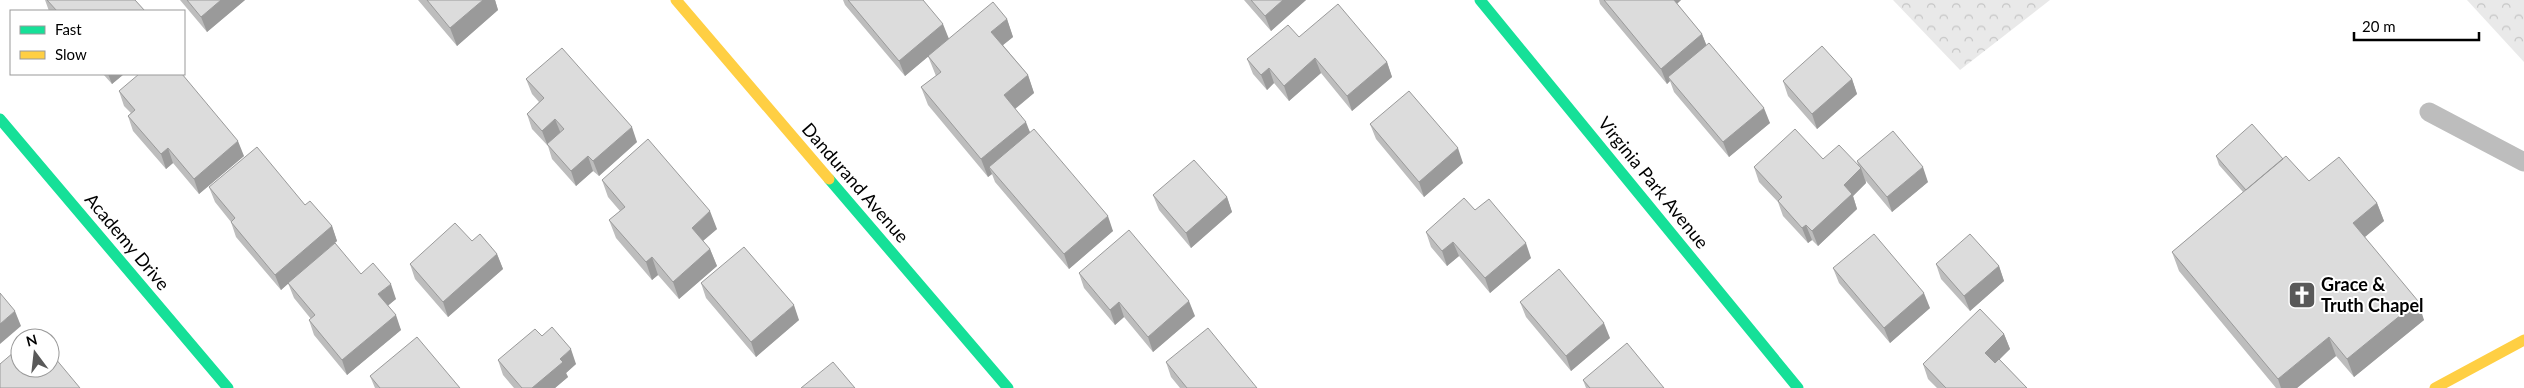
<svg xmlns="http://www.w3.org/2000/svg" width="2524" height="388" font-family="Lato,sans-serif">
	<defs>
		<pattern id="forest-crowns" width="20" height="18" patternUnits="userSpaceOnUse" patternTransform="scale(1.25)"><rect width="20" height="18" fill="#e9e9e9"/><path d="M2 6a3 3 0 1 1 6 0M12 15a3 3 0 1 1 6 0" fill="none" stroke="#c6c6c6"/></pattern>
	</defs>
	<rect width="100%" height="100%" fill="#fff"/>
	<path fill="url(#forest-crowns)" d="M1893 0H2050L1960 70Z
		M2467 0H2524V62Z"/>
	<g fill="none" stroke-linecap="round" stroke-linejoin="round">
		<path stroke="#bdbdbd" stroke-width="19" d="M2429 112 2524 162"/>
		<path stroke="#16e098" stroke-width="11" d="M1480 0 1798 388
			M0 119 228 388
			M829 179 1008 388"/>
		<path stroke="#ffcf43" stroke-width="11" d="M676 0 829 179
			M2435 388 2524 340"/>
	</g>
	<path fill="#bdbdbd" d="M45 0H135L145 11H49Z
		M180 0H245L207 32Z
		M418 0H495L498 10 457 46Z
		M843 0H923L949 39 905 76 845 5Z
		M1244 0H1306L1271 31Z
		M1599 0H1681L1677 4 1702 34 1706 45 1770 123 1729 157 1674 92 1670 81 1667 84 1600 4Z
		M1007 19 1013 37 1003 45 1028 75 1034 93 1015 109 1030 132 1113 231 1069 269 995 182 992 174 988 177 928 105 921 87 936 76 928 56Z
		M1299 37 1387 62 1392 77 1352 111 1321 73 1289 101 1274 83 1267 90 1253 74 1247 59Z
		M103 74H124L112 84Z
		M526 79 637 142 599 176 593 171 576 186 552 159 548 146 532 129 527 114 539 102 532 94Z
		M1852 79 1857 94 1817 129 1788 96 1783 81Z
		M119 91 244 156 199 194 173 163 166 169 133 131 128 116 131 113 124 106Z
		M1370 124 1463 163 1424 197 1376 139Z
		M2216 156 2283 159 2309 181 2377 203 2384 221 2365 237 2424 320 2354 377 2336 356 2297 388H2276L2179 271 2172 252 2243 192 2219 165Z
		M1823 159 1858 165 1857 161 1928 182 1892 212 1866 181V183L1853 196 1857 209 1818 246 1812 240 1808 243 1783 216 1778 202 1759 182 1754 167Z
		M602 180 717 229 703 241 710 249 717 266 679 299 658 275 652 280 616 238 609 220 620 211 608 197Z
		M209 187 305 205 332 226 337 241 318 258 361 274 396 299 388 305 401 330 347 375 314 335 309 320 311 319 294 298 288 283 281 290 236 237 231 222 215 202Z
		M1153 195 1227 197 1232 212 1191 248 1159 210Z
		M1475 210 1531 258 1490 293 1459 256 1447 266 1431 247 1426 232Z
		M472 241 497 254 503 269 448 317 415 279 410 264Z
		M1936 264 1999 266 2004 281 1970 311 1941 279Z
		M1833 268 1930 308 1890 343 1839 283Z
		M1079 273 1195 316 1153 352 1124 317 1115 325 1084 288Z
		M701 283 799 320 756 357 706 298Z
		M1520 302 1610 338 1571 371 1526 317Z
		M2004 334 2010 349 1999 359 2027 388H1937L1928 379 1923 364Z
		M542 336 576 364 566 373 568 377 555 388H514L503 375 498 360Z
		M1166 362 1257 388H1180L1171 377Z
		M370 376 460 388H375Z
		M1583 380 1664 388H1586Z"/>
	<path fill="#9a9a9a" d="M221 0H245L207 32 201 17Z
		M483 0H495L498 10 457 46 450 28Z
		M1283 0H1306L1271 31 1265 16Z
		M1670 0H1681L1673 7Z
		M1007 19 1013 37 998 49 991 32Z
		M943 24 949 39 905 76 899 61Z
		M1702 34 1708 49 1668 77 1670 81 1667 84 1661 69Z
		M1315 58 1321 73 1289 101 1284 86Z
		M1387 62 1392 77 1352 111 1347 96Z
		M1269 68 1274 83 1267 90 1261 75Z
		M108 74H124L112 84Z
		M1028 75 1034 93 1010 113 1004 95Z
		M1852 79 1857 94 1817 129 1812 114Z
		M1764 108 1770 123 1729 157 1723 142Z
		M555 119 561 134 547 144 542 131Z
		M1026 122 1033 140 989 167 992 174 988 177 981 159Z
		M632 127 637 142 599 176 593 161Z
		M238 141 244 156 199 194 194 179Z
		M168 148 173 163 166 169 161 154Z
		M1458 148 1463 163 1424 197 1419 182Z
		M588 156 593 171 576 186 571 171Z
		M1923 167 1928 182 1892 212 1887 197Z
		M1861 168 1866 183 1853 196 1857 209 1818 246 1812 231 1844 185Z
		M1227 197 1232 212 1191 248 1186 233Z
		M2377 203 2384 221 2360 241 2353 223Z
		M710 211 717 229 698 245 692 228Z
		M1108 216 1113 231 1069 269 1064 254Z
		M1806 225 1812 240 1808 243 1802 228Z
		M332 226 337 241 281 290 275 275Z
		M1453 242 1459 256 1447 266 1442 251Z
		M1526 243 1531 258 1490 293 1485 278Z
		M710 249 717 266 679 299 673 282Z
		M497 254 503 269 448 317 443 302Z
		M652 257 658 275 652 280 646 262Z
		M1999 266 2004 281 1970 311 1964 296Z
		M391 284 396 299 384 309 378 294Z
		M1924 293 1930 308 1890 343 1884 328Z
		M1189 301 1195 316 1153 352 1148 337Z
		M2418 301 2424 320 2354 377 2347 359Z
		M1119 302 1124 317 1115 325 1110 310Z
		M794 305 799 320 756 357 751 342Z
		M15 311 21 326 0 344V324Z
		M396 315 401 330 347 375 342 360Z
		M1604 323 1610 338 1571 371 1566 356Z
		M2004 334 2010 349 1991 368 1985 353Z
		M2329 337 2336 356 2297 388H2281L2278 379Z
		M571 349 576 364 566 373 568 377 555 388H532L560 359Z"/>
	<path fill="#dcdcdc" stroke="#9a9a9a" d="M47 0H135L145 11H57Z
		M187 0H221L201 17Z
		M427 0H483L450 28Z
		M848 0H923L943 24 899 61Z
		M1251 0H1283L1265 16Z
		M1604 0H1674L1702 34 1661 69Z
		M993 2 1007 19 991 32 1028 75 1004 95 1026 122 981 159 921 87 941 72 928 56Z
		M1338 4 1387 62 1347 96 1315 58 1284 86 1269 68 1261 75 1247 59 1288 25 1299 37Z
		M1709 43 1764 108 1723 142 1668 77Z
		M1822 46 1852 79 1812 114 1783 81Z
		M562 48 632 127 593 161 588 156 571 171 547 144 564 129 555 119 542 131 527 114 544 98 526 79Z
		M139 74H182L238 141 194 179 168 148 161 154 128 116 135 110 119 91Z
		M1409 91 1458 148 1419 182 1370 124Z
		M2252 124 2283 159 2246 190 2216 156Z
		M1034 129 1108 216 1064 254 989 167Z
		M1795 129 1823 159 1839 145 1861 168 1844 185 1852 194 1812 231 1806 225 1802 228 1778 201 1782 197 1754 167Z
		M1893 131 1923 167 1887 197 1857 161Z
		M648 139 710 211 692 228 710 249 673 282 652 257 646 262 609 220 625 207 602 180Z
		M257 147 305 205 310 201 332 226 275 275 231 222 235 218 209 187Z
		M2286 156 2309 181 2339 157 2377 203 2353 223 2418 301 2347 359 2329 337 2278 379 2172 252Z
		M1194 160 1227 197 1186 233 1153 195Z
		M1464 198 1475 210 1489 199 1526 243 1485 278 1453 242 1442 251 1426 232Z
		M455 223 472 241 480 234 497 254 443 302 410 264Z
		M1129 230 1189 301 1148 337 1119 302 1110 310 1079 273Z
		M1874 234 1924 293 1884 328 1833 268Z
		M1970 234 1999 266 1964 296 1936 264Z
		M335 243 361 274 373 263 391 284 378 294 396 315 342 360 309 320 315 315 288 283Z
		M744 247 794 305 751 342 701 283Z
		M1559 269 1604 323 1566 356 1520 302Z
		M0 293 15 311 0 324Z
		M1980 309 2004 334 1985 353 1995 363 1999 359 2027 388H1946L1923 364Z
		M552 327 571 349 560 359 563 362 532 388H522L498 360 535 329 542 336Z
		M1208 328 1257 388H1187L1166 362Z
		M35 334 38 338H30Z
		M417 337 460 388H380L370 376Z
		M1627 343 1664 388H1590L1583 380Z
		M20 347V368H50V352L80 388H0V364Z
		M833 362 855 388H801Z"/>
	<defs>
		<g id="church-square" transform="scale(1.4375)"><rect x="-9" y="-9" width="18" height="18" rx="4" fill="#595959" stroke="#fff"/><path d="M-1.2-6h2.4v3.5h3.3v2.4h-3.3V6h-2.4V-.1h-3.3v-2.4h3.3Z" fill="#fff"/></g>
	</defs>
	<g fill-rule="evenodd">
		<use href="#church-square" x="2302" y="295"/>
	</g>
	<g text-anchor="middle" stroke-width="4" stroke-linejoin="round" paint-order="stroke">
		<g font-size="18" fill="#000" stroke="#fff">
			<text transform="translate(855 183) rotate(49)" y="6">Dandurand Avenue</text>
			<text transform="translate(1653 183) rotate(51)" y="6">Virginia Park Avenue</text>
			<text transform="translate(127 242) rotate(50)" y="6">Academy Drive</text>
		</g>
		<g font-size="18" font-weight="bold" fill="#000" stroke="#fff" text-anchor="start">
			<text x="2321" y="291">Grace &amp;<tspan x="2321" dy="21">Truth Chapel</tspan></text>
		</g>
	</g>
	<rect x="10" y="10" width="175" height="65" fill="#ffffff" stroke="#999999"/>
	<rect x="20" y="26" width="25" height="8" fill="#16e098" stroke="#999999"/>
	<text x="55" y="35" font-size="15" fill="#000000">Fast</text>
	<rect x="20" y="51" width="25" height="8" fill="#ffcf43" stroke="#999999"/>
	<text x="55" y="60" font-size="15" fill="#000000">Slow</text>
	<g transform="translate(35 353) rotate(345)"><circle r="24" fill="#ffffff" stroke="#999999"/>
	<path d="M0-4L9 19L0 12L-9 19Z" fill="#595959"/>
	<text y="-8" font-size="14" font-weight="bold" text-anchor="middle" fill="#000000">N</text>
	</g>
	<path d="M2354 32v8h125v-8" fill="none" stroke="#000000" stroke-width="2.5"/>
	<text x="2362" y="32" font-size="15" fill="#000000" stroke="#ffffff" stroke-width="4" paint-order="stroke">20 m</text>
</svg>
